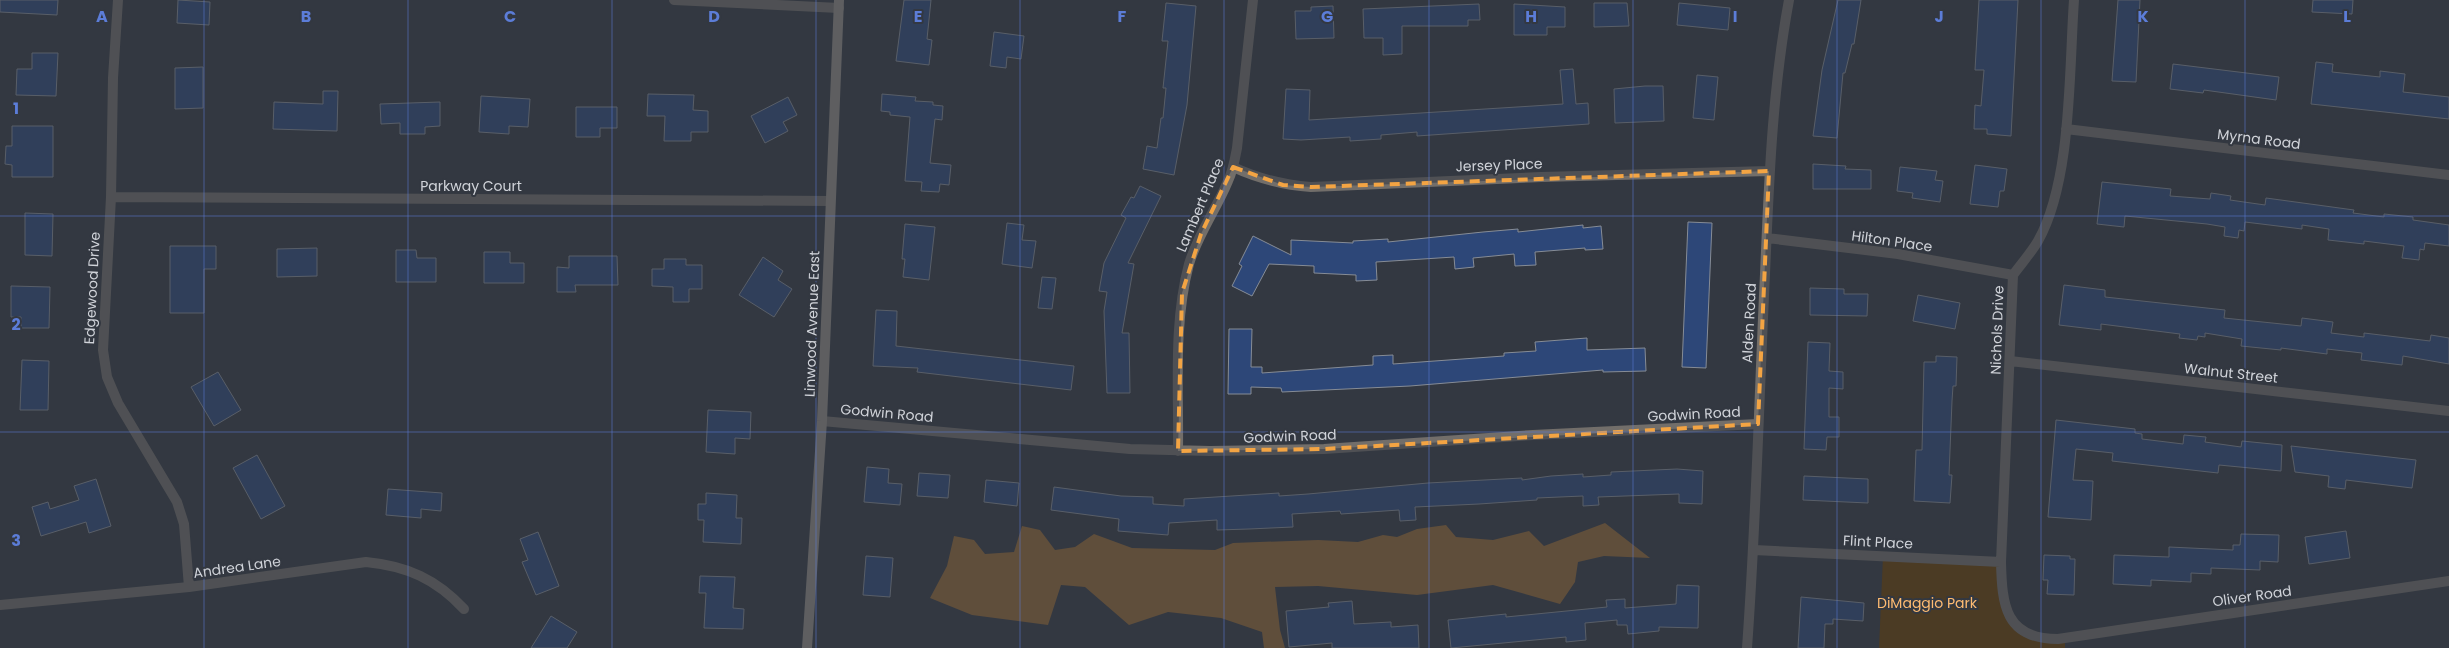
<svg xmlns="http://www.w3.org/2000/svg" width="2449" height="648" font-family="Poppins,sans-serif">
	<rect width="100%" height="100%" fill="#333841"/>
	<path fill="#683e00" d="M1883 556 2001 562 2007 613 2030 634 2065 638V648H1879Z"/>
	<path fill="#956834" d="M1605 523 1650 558 1604 556 1578 562 1575 582 1560 604 1493 585 1417 595 1318 586 1275 587 1280 630 1285 648H1264L1262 632 1221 618 1168 612 1129 625 1085 587 1061 585 1048 625 972 615 930 598 947 566 954 536 974 540 985 554 1014 552 1022 526 1040 530 1055 550 1075 547 1094 534 1132 548 1215 550 1233 543 1318 540 1358 542 1383 535 1397 537 1417 529 1446 525 1456 537 1493 540 1529 531 1544 546Z"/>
	<path fill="#2d4778" stroke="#868c96" d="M0 0H58L57 15 0 12Z
		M178 0 210 2 209 25 177 23Z
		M904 0H931L927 39 932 40 929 65 896 61Z
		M1838 0H1861L1854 44H1852L1845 73H1843L1837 138 1813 136 1822 70Z
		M1979 0H2018L2011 136 1987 134V129H1974L1975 105 1981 106 1984 70H1975Z
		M2118 0H2140L2136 82 2112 81Z
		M2313 0H2353L2352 14 2312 12Z
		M1166 3 1196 6 1187 105 1174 175 1143 169 1147 146 1157 148 1161 118H1163L1166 88H1163L1168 41H1162Z
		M1594 3H1627L1629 26 1594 27Z
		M1679 3 1730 8 1728 30 1677 25Z
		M1479 4 1480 20H1468V26H1402V54L1383 55V38H1364L1363 9Z
		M1514 4 1565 7V27H1547V35H1514Z
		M1333 6 1334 38 1296 39 1295 11H1311V7Z
		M994 32 1024 36 1021 59 1007 57 1006 68 990 66Z
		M32 53H58L56 96 16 95 17 69H32Z
		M2316 62 2333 64 2332 72 2380 77V71L2405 74 2403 92 2449 97V119L2311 104Z
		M2173 64 2279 77 2276 100 2204 90 2203 93 2170 89Z
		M203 67V108L175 109V68Z
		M1573 69 1576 104 1588 103 1589 124 1417 136V132L1381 135V139L1350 141V137L1301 140 1283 139 1286 89 1310 90 1309 120 1533 106 1563 104 1560 70Z
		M1697 75 1718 77 1714 120 1693 118Z
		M1645 86H1663L1664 121 1615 123 1614 89Z
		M323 91H338L337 131 273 129 274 102 323 104Z
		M648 94 694 95 693 110 708 111V132H691V141H664L665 116H647Z
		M882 94 916 97 915 101 933 102V105L943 106 942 120 935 119 930 163 951 165 949 185 940 184 939 192 921 191 922 182 905 181 910 117 890 115V112L881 111Z
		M481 96 530 99 528 127 509 126V134L479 132Z
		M788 97 797 115 783 122 788 131 765 143 751 116Z
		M440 102V126L425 127V134H400V123L381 124 380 104Z
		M576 107H617V128H600V137H576Z
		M12 126H53V177H12V165L5 164 6 146H12Z
		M1813 164 1846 166 1845 169 1871 170V189H1813Z
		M1975 165 2007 169 2004 191H2000L1998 207 1970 204Z
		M1900 167 1937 171 1935 180 1943 181 1940 202 1912 198 1913 193 1897 191Z
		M2102 182 2171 189 2170 196 2210 199 2211 193 2231 196 2230 200 2265 205 2266 198 2354 210 2353 213 2384 217V214L2413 217V220L2449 225V246L2425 243 2424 250 2420 249 2419 260 2402 258 2404 246 2364 241V244L2328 240 2329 229 2302 225V229L2245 222 2244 231 2239 230 2238 238 2224 236 2225 227 2207 224 2125 216 2124 227 2097 224Z
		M1140 186 1161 196 1128 263 1134 264 1122 333H1129L1130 393H1107L1104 311 1107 292 1099 291 1104 263 1126 218 1121 215 1131 197 1134 198Z
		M25 213 53 214 52 256 25 255Z
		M1688 222 1712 223 1706 368 1682 367Z
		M1007 223 1024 225 1022 240 1036 241 1032 268 1002 264Z
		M905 224 935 227 929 280 903 277 905 259H902Z
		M1583 225V228L1601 226 1603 249 1585 250V248L1535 252 1536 265 1515 266 1514 254 1473 258 1474 267 1455 269 1454 257 1376 262 1377 280 1356 281V275L1314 273V266L1269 264 1252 296 1232 286 1242 266 1239 264 1253 236 1291 255V240L1353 243V241L1388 239V242L1483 232 1518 229V232Z
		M170 246H216V269H204V313H170Z
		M317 248V276L277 277V249Z
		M396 250H416L417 258H436V282H396Z
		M484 252H510V263H524V283H484Z
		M569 256H617L618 285H575L576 292H557V267L569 268Z
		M763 257 783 271 778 280 792 289 774 317 739 295Z
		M664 259H686V265H702V289H689V302H673V287L652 286V269H664Z
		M1042 277 1056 278 1052 309 1038 308Z
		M2064 285 2105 290V297L2225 310 2224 318 2301 326 2302 318 2333 322 2331 333 2364 337V333L2430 341 2431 335 2449 338V364L2403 356 2402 365 2361 360 2362 353 2327 349V354L2281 348V350L2241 346 2242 339 2205 333V337L2198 336 2197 340 2179 338 2180 334 2101 324V330L2059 325Z
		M11 286 50 287 49 328H21V317H11Z
		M1810 288 1844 289V294H1868L1867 316 1810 315Z
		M1918 295 1960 303 1955 329 1913 321Z
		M876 310 897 311 896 346 1074 366 1071 390 917 372 918 368 873 366Z
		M1229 329H1252L1251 367H1262V373L1373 365V356L1393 355V364L1504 356V353L1536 351 1535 342 1587 338V350L1645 348 1646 371 1603 372V370L1410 386 1282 392 1281 388 1251 387V394H1228Z
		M1808 342 1830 343 1829 371 1843 372V389L1829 388V417H1839V437H1827L1826 450 1804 449Z
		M1936 356 1957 357 1956 386H1953L1952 401 1949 475H1952L1950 503 1914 501 1916 450H1922L1924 362H1936Z
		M22 360 49 361 48 410H20Z
		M218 372 241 410 214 426 191 387Z
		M708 410 751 412 750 439 735 438V454L706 452Z
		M2056 420 2135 429V433L2142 434V439L2183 444 2184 435 2206 437 2205 442 2241 447 2242 441 2282 445 2281 471 2219 465 2218 473 2156 466 2112 461 2113 453 2076 449 2073 480 2093 481 2091 520 2048 517Z
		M2291 446 2416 460 2412 488 2346 480 2345 489 2328 487 2329 476 2295 472Z
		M257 455 285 506 261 519 233 468Z
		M867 467 889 469 888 483 902 484 900 505 864 502Z
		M1677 469 1703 471 1702 504 1679 503V494L1598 497 1599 505 1583 506V496L1537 498V500L1479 504 1415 507 1416 520 1400 521 1399 510 1341 514 1340 511 1292 514 1293 527 1249 529 1217 530V520L1169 523 1168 535 1118 531 1119 519 1051 510 1054 487 1121 496 1153 497V504L1184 506V499L1279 493V496L1308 494 1428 483 1522 478V480L1551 476 1583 474V477L1611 475V472Z
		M919 473 950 475 948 498 917 496Z
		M1804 476 1868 479V503L1803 500Z
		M96 479 111 526 89 533 86 522 41 536 32 507 48 502 50 509 79 500 74 486Z
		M986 480 1019 483 1017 506 984 502Z
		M388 489 442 493 441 511 421 509V518L386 515Z
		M706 493 737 495 736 518H742L741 544 703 542 704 520H698V504H706Z
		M2346 531 2350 558 2309 564 2305 537Z
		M538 532 559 586 536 595 522 562 528 560 520 539Z
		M2241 534 2279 535 2278 562 2260 561V570L2211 568V574L2191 573V582L2151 580V586L2113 584 2114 555 2169 557V547L2233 550V545H2240Z
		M2044 555 2070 556V559H2075L2074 595 2047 594 2048 580H2043Z
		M866 556 893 558 890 597 863 595Z
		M700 576 735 577 733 608 744 609 743 629 704 628 706 593H699Z
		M1677 585 1699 586 1698 628 1659 627V631L1628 634 1627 625H1617V620L1585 623 1586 640 1566 642V637L1451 648 1448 620 1506 614V617L1607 607 1606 600 1625 599V608L1676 604Z
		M1801 597 1864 603 1863 621 1833 619V624H1825L1824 648H1798Z
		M1352 601 1354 624 1391 622V627L1418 625 1419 648H1332V643L1289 647 1286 611 1329 607 1328 603Z
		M551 616 577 632 567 648H531Z"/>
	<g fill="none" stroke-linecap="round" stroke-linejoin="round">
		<path stroke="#726e6a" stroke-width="10" d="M118 0 113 78 111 197 103 350 107 377 118 403 177 502 184 524 189 587
			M674 0 839 8
			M2074 0C2069 70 2072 181 2038 241 2031 253 2021 264 2013 275L2001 562C2002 605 2005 639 2058 639L2449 581
			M2066 129 2449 175
			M1233 167C1259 179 1283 185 1311 187L1541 177 1769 171
			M111 197 830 201
			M1767 238 1898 254 2013 275
			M2010 361 2449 411
			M822 421 1130 449 1210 451 1324 449 1533 435 1758 424
			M1178 451C1179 389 1173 324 1189 264 1198 234 1216 210 1228 181 1233 171 1235 159 1237 148L1253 0
			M1754 550 2001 562
			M0 605 189 587 366 562C407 566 436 579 464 609
			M1747 648C1756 524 1759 399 1765 274 1769 182 1772 91 1789 0"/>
		<path stroke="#928c86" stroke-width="10" d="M807 648 822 421 839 0"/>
	</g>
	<path d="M0 0H2449V648H0ZM1233 167 1283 185 1311 187 1769 171 1758 424 1324 449 1178 451 1182 293 1201 234Z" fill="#333841" fill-opacity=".55" fill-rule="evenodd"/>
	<path fill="none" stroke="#f3a443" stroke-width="4" stroke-dasharray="10 6" stroke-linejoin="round" d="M1233 167 1283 185 1311 187 1769 171 1758 424 1324 449 1178 451 1182 293 1201 234Z"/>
	<path fill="none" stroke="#5c7dd8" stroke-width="1" stroke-opacity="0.55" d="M204 0V648M408 0V648M612 0V648M816 0V648M1020 0V648M1224 0V648M1429 0V648M1633 0V648M1837 0V648M2041 0V648M2245 0V648M0 216H2449M0 432H2449"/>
	<g text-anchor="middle" stroke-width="4" stroke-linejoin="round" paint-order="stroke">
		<g font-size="14" fill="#d0d3d9" stroke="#333841">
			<text transform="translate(2259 139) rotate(7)" y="5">Myrna Road</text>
			<text transform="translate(1499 165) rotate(-2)" y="5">Jersey Place</text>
			<text x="471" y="191">Parkway Court</text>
			<text transform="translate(1200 205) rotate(-67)" y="5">Lambert Place</text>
			<text transform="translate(1892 241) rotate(8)" y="5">Hilton Place</text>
			<text transform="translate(92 288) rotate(-87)" y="5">Edgewood Drive</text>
			<text transform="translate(1749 323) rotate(-87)" y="5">Alden Road</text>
			<text transform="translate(812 324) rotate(-88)" y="5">Linwood Avenue East</text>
			<text transform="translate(1997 330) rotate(-88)" y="5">Nichols Drive</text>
			<text transform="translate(2231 373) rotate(6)" y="5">Walnut Street</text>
			<text transform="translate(887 413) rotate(5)" y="5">Godwin Road</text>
			<text transform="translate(1694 414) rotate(-3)" y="5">Godwin Road</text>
			<text transform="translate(1290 436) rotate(-2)" y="5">Godwin Road</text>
			<text transform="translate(1878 542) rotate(3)" y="5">Flint Place</text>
			<text transform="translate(237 567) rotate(-8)" y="5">Andrea Lane</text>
			<text transform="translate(2252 596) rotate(-8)" y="5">Oliver Road</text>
		</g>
		<g font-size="14" fill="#febb71" stroke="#333841">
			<text x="1927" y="608">DiMaggio Park</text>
		</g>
	</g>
	<g font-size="16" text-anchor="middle" font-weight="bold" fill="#5c7dd8" stroke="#333841" stroke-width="4" stroke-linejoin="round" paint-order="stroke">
		<text x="102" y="22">A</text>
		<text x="306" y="22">B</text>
		<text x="510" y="22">C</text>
		<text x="714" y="22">D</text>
		<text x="918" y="22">E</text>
		<text x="1122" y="22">F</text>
		<text x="1327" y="22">G</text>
		<text x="1531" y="22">H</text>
		<text x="1735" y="22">I</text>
		<text x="1939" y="22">J</text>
		<text x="2143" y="22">K</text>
		<text x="2347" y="22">L</text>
		<text x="16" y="114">1</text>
		<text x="16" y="330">2</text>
		<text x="16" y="546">3</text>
	</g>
</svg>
